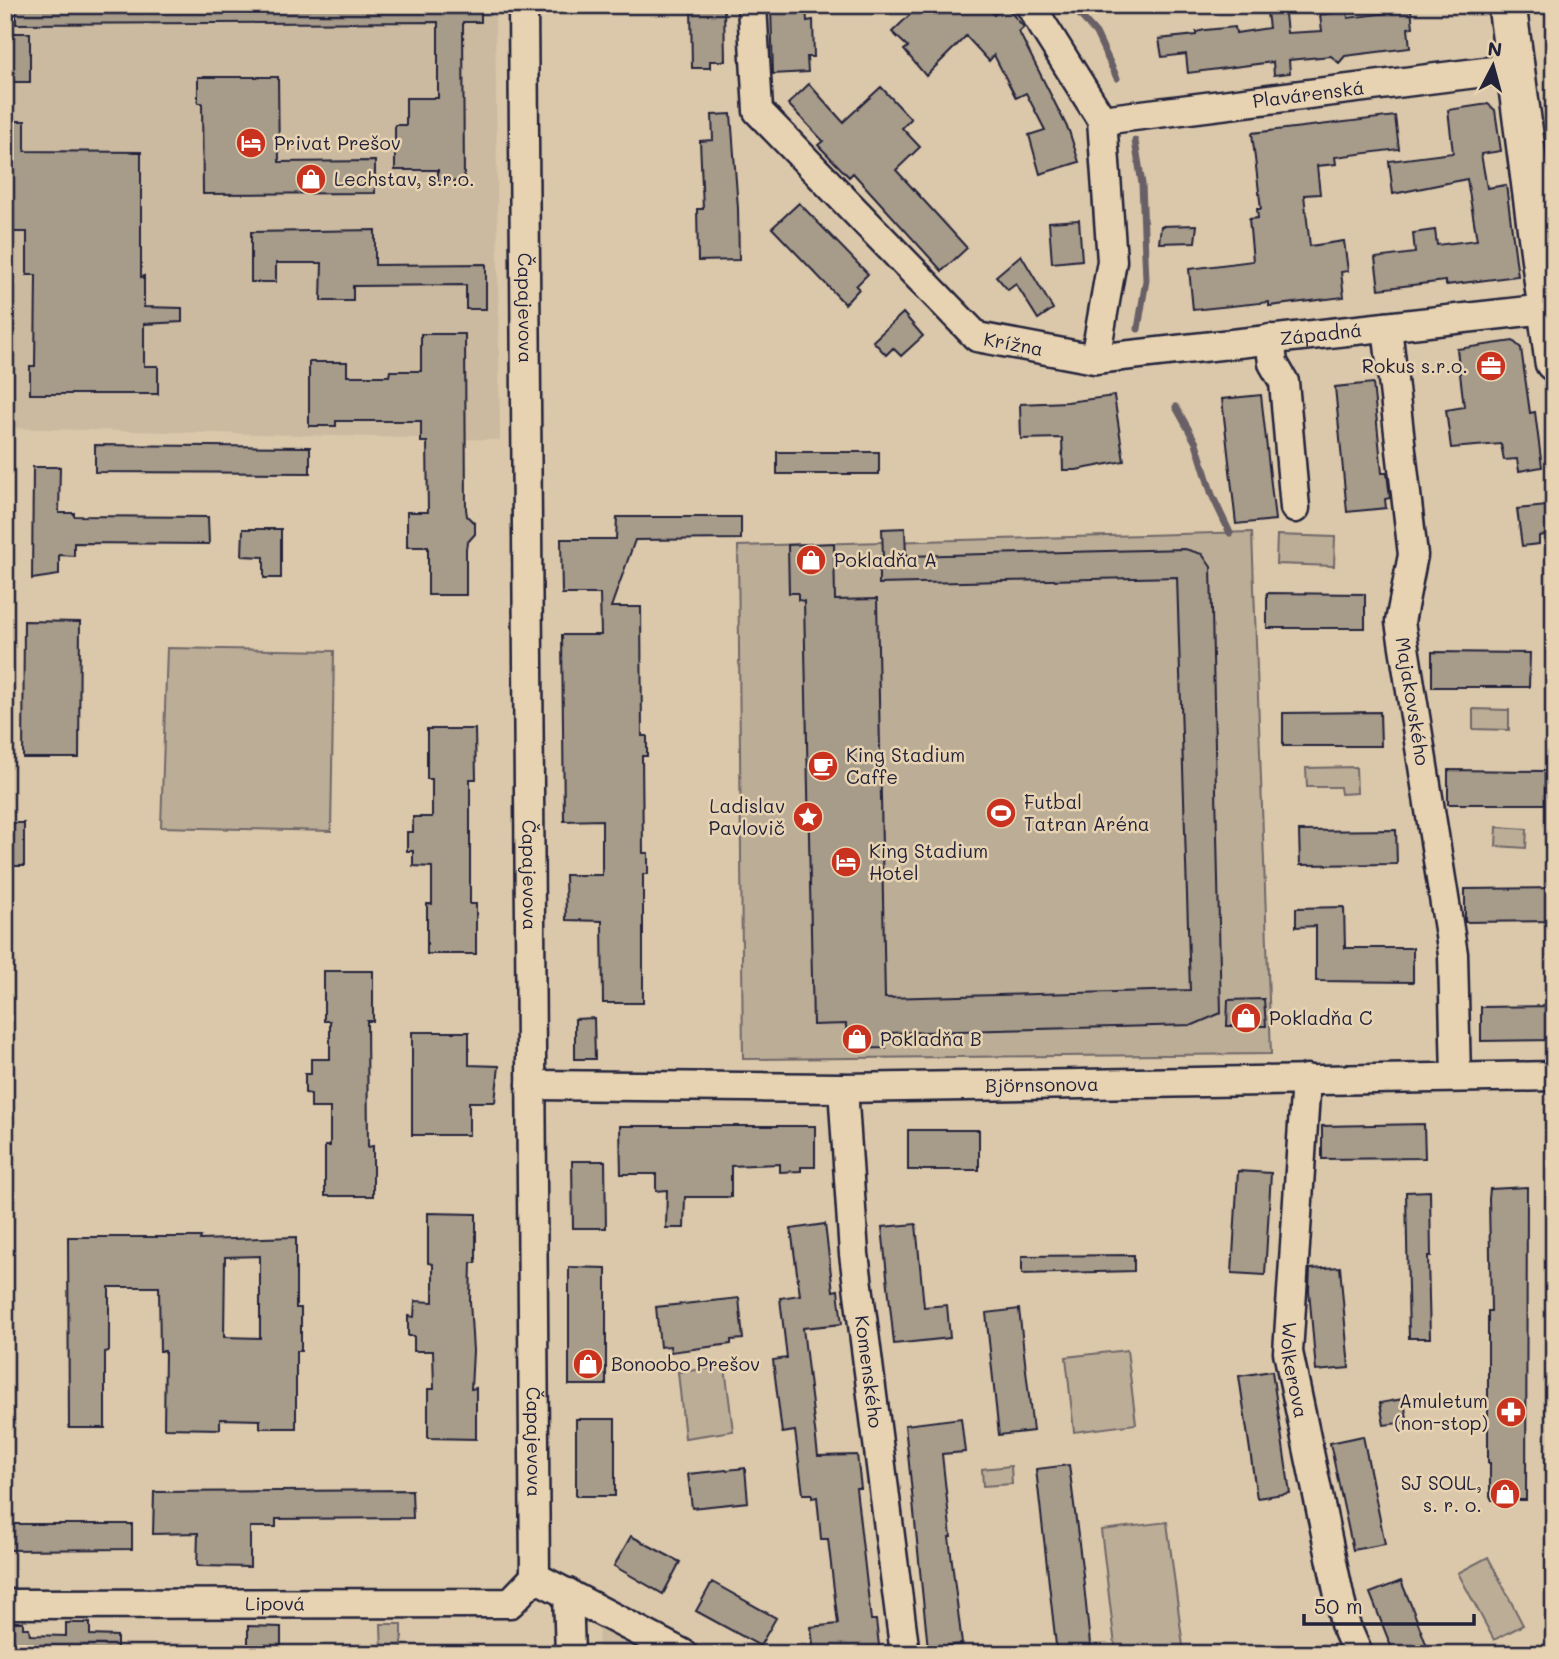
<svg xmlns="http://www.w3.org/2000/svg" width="1559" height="1659" font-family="Mali,sans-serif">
	<rect width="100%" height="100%" fill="#dbc8aa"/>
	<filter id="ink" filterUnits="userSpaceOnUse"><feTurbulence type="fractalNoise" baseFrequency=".0143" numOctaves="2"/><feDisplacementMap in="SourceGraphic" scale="14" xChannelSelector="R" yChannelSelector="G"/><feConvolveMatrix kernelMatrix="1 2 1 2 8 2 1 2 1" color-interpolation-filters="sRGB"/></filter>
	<g filter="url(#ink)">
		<path fill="#cbbaa0" d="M5 5H495L500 440 5 428Z
			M599 1619 668 1654H598Z"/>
		<path fill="#bcad97" stroke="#6f6869" stroke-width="2" d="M1252 532 1271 1054 743 1059 738 546Z
			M1277 535 1335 537 1334 566 1276 564Z
			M167 648 334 651 331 831 161 827Z
			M1473 709 1509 710V730L1473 729Z
			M1356 767 1357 793 1341 794 1340 787H1307L1306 768Z
			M1497 827 1527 829 1526 848 1496 846Z
			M1127 1350 1136 1424 1074 1432 1066 1357Z
			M725 1367 733 1431 685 1438 678 1372Z
			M1011 1466 1012 1484 983 1486 982 1469Z
			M1167 1522 1184 1654H1116L1101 1530Z
			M1488 1557 1523 1625 1494 1640 1458 1573Z
			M381 1624H402V1654H382Z"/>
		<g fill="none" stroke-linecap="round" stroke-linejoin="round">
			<path stroke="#686166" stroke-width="7" d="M1071 5 1096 33 1117 78
				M1135 141 1142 184 1146 280 1138 329
				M1176 407 1196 443 1212 495 1230 533"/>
		</g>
		<path fill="#a79b8a" stroke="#22223b" stroke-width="2" fill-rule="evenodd" d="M16 5H481V22H463L464 181 438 182V170H395V125H406V98H438V22L16 24Z
			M691 5H724L725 61H710V68H692Z
			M920 5H985L994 15 1005 6 1024 27 1019 32 1069 131 1079 162 1040 174 1029 135 1045 130 1026 93 1016 98 994 55 989 61 966 36 926 76 904 50 908 47 892 32Z
			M1266 5H1284L1287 33 1322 31 1320 15 1347 11 1348 18 1411 10 1413 27 1408 28 1410 48 1345 56 1339 63 1331 56 1289 60 1290 73 1274 75 1273 62 1188 73 1186 54 1162 57 1159 39 1196 35V32L1205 30 1235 27 1236 33 1269 28Z
			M806 6 807 21 813 20 814 57H807L808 72 773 74 771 8Z
			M5 33H30V82H5Z
			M198 77H278L279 162 375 161V193L203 194 202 103H198Z
			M809 84 843 122 881 87 911 119 902 128 920 147 896 170 967 248 942 271 853 173 849 177 818 145 823 141 788 104Z
			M1488 104 1495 110 1501 151 1481 154 1487 188 1506 185 1518 276 1446 285V281L1379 289 1375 258 1415 253 1413 233 1435 230 1437 245 1477 240 1467 179 1393 194 1389 161 1453 153 1448 110Z
			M731 114 738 208 739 260 698 261 697 209H703L700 141 713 140 712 115Z
			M1395 116 1399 149 1335 157 1336 164 1317 166 1320 194 1304 195 1310 246 1344 241 1348 271 1341 272 1344 297 1269 306V302L1193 310 1189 269 1253 261 1249 219 1258 218 1257 209H1261L1252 133Z
			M5 121H25V151L141 152V277L144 276V307L182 308V322L144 324V366H158V394H30V366H35L36 275H27V232H5Z
			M799 203 868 274 856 286 859 289 845 304 772 228Z
			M1079 220 1082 260 1052 263 1049 222Z
			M1197 225 1195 242 1159 243 1161 226Z
			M375 230V265L486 264V309H466V285L353 286V301H321L322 263H276V282H251V232Z
			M1021 255 1053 309 1038 319 1016 284 1008 290 996 276Z
			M903 313 923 336 901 356 893 348 886 355 873 341Z
			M421 334H465L466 509 467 516 475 524V534L467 543 466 549V595H428V547H407V512H428L427 442H421V421H336V426H309V362H347V376H389L390 371H421Z
			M1513 341 1521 348 1530 413 1535 412 1542 467 1519 471 1517 459 1504 460 1501 444 1451 448 1446 410 1464 407 1457 349Z
			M1373 383 1382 473H1387L1390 498 1385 499 1386 508 1347 512 1335 387Z
			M1261 395 1275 520 1236 524 1222 399Z
			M1114 396 1124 461 1076 470H1063L1062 438 1021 439 1020 404 1067 402Z
			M95 445 310 447V473L95 472Z
			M777 452H879V474H777Z
			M33 467H60L59 513H74V516L208 517 209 544 74 543V556L59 555V575L32 579Z
			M1547 506 1550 534 1539 536V544L1522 546 1517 509Z
			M617 517H741V539L635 540 611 607H641L642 736H647V756H642L643 853H648V874H643V1003H603L602 921 566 920 565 875H602V820L564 821 562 635H601L600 594H562L561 539H616Z
			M905 528 906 556 1185 549 1202 554 1211 567 1221 1013 1193 1025 885 1033 886 1048 847 1049 846 1024 813 1025 804 601 798 600V593H789L788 545 834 543 835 600 877 599 885 998 1190 990 1177 577 879 584V556H883L882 529Z
			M243 529H281V578H264V557L242 556Z
			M1267 593 1365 594V628H1267Z
			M24 621 80 622 79 758H23Z
			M1432 652 1530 653 1529 687H1432Z
			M1380 712 1381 746H1283V713Z
			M427 729H475L476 779H470V904H476V954H427V904H432V867L413 866V851H407V832H413V817H432V779H427Z
			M1448 770 1545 771V804H1448Z
			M5 823H24V866H5Z
			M1396 830 1397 864 1300 865 1299 831Z
			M1554 888V921L1465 922V889Z
			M1344 907 1345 948H1413V982L1316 981V926L1296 927V908Z
			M324 971H373V1021H367L368 1147 373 1146V1196H325V1146H330V1108H311V1094L305 1093V1074H311V1059H330V1021H324Z
			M1264 999 1266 1026H1227L1228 1000Z
			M1554 1006V1040L1481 1041V1007Z
			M594 1018 595 1059H575V1019Z
			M412 1032H469V1065L499 1066 495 1102H469V1135H412Z
			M1424 1124 1425 1158 1322 1159V1126Z
			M620 1126H815V1167H801V1171L780 1172V1164L731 1166V1197H685L684 1228H666L667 1190 656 1191V1174H621Z
			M908 1130H979V1170H908Z
			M572 1161H605L606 1228H573Z
			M1238 1171 1271 1173 1265 1275 1232 1273Z
			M1527 1187 1526 1500H1492L1490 1496V1463H1488V1311H1491L1489 1199 1490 1189Z
			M1430 1191 1431 1256H1428L1430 1338H1409L1406 1192Z
			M428 1213 476 1214V1263H471L470 1301 473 1351 471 1389 476 1388V1439L428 1438V1389H434L433 1351H414V1336H408V1316L414 1317 415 1301 433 1302V1264L428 1263Z
			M825 1224 833 1291 838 1290 842 1324 803 1328 818 1456 857 1455 861 1488H856L871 1620H876L880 1654H814L811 1627 838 1624 828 1539H821L817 1497 812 1498V1494H803L795 1431 782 1433 773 1360 787 1358 780 1298 800 1295 791 1229Z
			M916 1224 924 1307 947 1305 950 1338 894 1344 882 1227Z
			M68 1237H201L200 1240 296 1237V1308H301V1351H296V1428H260V1420L220 1419V1429L164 1428 165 1351H160L159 1287H109V1351L105 1352V1428H69ZM260 1256V1338L224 1337 225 1257Z
			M1134 1255V1271L1022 1274V1256Z
			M569 1267 606 1268V1385H569Z
			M1340 1267 1349 1368 1316 1371 1309 1290 1310 1269Z
			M739 1298 743 1339 731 1340V1344L671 1352 670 1346 660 1347 656 1307Z
			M1019 1309 1033 1431 999 1435 986 1313Z
			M1272 1371 1290 1493 1257 1498 1239 1376Z
			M1403 1399 1408 1422 1384 1425 1380 1403Z
			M961 1418 965 1452 942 1454 951 1537H949L962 1644 928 1648 905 1425Z
			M576 1419H615V1496H576Z
			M1363 1436 1385 1544 1353 1550 1330 1443Z
			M1069 1465 1083 1575 1091 1654H1057L1036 1469Z
			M745 1468 748 1502 692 1508 688 1474Z
			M412 1490 413 1518 276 1519V1527H250V1567L197 1566 198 1533 153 1534 154 1492Z
			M5 1524H132V1549L5 1550Z
			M631 1536 680 1562 663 1594 614 1566Z
			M1401 1581 1411 1605 1430 1654H1394L1370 1593Z
			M712 1582 776 1618 760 1646 696 1611Z
			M5 1622H23V1628H29L30 1635 66 1636V1623H90V1635L117 1636V1654L5 1652Z
			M248 1626 281 1627V1654H248Z"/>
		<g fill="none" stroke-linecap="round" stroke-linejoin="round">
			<g stroke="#22223b" stroke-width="33">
				<g id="minor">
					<path id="s1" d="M523 5 535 1577 683 1654"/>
					<path id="s2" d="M752 5 758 111 977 337 1095 359 1546 309"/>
					<path d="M1030 5 1102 120 1112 261 1095 359"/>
					<path id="s3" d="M1102 120 1516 68"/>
					<path id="s4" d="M1387 327 1413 555 1400 622 1453 954 1456 1077"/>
					<path d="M1270 339 1273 363 1284 382 1295 508"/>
					<path id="s5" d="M1306 1079 1288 1352 1345 1624 1358 1654"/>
					<path id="s6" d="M531 1085 843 1088 1554 1076"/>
					<path id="s7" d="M843 1088 854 1254 905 1654"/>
					<path d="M568 1593 570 1654"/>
					<path id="s8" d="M5 1604 510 1603 535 1577"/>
				</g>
			</g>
			<g stroke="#22223b" stroke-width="42">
				<path id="major" d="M1507 5 1554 362"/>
			</g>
			<use href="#minor" stroke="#e7d3b1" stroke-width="28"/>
			<use href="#major" stroke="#e7d3b1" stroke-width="37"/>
		</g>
	</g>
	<defs>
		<g id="hotel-disc" transform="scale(1.575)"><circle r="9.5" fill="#c8321e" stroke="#e7d3b1"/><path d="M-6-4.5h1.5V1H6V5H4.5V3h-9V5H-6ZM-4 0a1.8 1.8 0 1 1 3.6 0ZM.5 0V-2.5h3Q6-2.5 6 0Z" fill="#fff"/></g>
		<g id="shop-disc" transform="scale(1.575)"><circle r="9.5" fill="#c8321e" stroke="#e7d3b1"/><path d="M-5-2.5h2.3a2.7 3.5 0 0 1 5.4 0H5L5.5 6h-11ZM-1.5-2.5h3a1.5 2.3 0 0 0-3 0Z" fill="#fff"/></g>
		<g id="office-disc" transform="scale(1.575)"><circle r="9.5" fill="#c8321e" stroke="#e7d3b1"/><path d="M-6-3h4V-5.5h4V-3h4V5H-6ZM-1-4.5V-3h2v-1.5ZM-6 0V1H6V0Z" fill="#fff"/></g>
		<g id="cafe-disc" transform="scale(1.575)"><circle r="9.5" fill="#c8321e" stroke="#e7d3b1"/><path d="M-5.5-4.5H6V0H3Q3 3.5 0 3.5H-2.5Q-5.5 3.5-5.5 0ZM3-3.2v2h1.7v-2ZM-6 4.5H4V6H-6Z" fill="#fff"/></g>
		<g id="stadium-disc" transform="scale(1.575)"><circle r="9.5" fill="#c8321e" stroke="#e7d3b1"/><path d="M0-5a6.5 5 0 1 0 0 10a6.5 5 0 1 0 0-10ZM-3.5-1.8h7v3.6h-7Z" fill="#fff"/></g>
		<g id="sight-disc" transform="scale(1.575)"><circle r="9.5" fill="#c8321e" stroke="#e7d3b1"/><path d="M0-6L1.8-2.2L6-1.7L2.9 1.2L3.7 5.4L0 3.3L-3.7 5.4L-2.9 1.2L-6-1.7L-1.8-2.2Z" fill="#fff"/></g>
		<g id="pharmacy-disc" transform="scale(1.575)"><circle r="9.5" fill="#c8321e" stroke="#e7d3b1"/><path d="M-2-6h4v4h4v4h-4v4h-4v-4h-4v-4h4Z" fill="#fff"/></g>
	</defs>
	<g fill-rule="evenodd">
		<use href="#hotel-disc" x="251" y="143"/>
		<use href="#shop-disc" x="311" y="179"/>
		<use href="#office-disc" x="1491" y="366"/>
		<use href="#shop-disc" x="811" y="560"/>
		<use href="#cafe-disc" x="823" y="766"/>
		<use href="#stadium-disc" x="1001" y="813"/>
		<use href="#sight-disc" x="808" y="817"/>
		<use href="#hotel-disc" x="846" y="862"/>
		<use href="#shop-disc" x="1246" y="1018"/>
		<use href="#shop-disc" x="857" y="1039"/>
		<use href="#shop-disc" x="588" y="1364"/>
		<use href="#pharmacy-disc" x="1511" y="1412"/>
		<use href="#shop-disc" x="1505" y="1494"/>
	</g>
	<g text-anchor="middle" stroke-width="5" stroke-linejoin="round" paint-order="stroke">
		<g font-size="19" fill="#22223b" stroke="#e7d3b1">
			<text dy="7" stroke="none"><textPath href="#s3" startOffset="208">Plavárenská</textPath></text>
			<text dy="7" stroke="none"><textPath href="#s1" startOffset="303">Čapajevova</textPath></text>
			<text dy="7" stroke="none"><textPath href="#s2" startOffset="768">Západná</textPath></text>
			<text dy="7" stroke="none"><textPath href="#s2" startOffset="458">Krížna</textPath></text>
			<text dy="7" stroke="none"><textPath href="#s4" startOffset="378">Majakovského</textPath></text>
			<text dy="7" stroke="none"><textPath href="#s1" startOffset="870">Čapajevova</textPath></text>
			<text dy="7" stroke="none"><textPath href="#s6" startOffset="511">Björnsonova</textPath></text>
			<text dy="7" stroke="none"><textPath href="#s5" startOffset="292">Wolkerova</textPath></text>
			<text dy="7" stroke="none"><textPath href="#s7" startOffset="285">Komenského</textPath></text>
			<text dy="7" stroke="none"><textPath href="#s1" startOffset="1437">Čapajevova</textPath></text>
			<text dy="7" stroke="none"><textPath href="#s8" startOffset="270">Lipová</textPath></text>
		</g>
		<g font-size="19" fill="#22223b" stroke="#e7d3b1" text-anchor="start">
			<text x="274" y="150">Privat Prešov</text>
			<text x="334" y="186">Lechstav, s.r.o.</text>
			<text x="1468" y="373" text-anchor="end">Rokus s.r.o.</text>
			<text x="834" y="567">Pokladňa A</text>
			<text x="846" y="762">King Stadium<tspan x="846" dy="22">Caffe</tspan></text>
			<text x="1024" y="809">Futbal<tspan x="1024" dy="22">Tatran Aréna</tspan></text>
			<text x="785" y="813" text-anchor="end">Ladislav<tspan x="785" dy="22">Pavlovič</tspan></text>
			<text x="869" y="858">King Stadium<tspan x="869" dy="22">Hotel</tspan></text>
			<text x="1269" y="1025">Pokladňa C</text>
			<text x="880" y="1046">Pokladňa B</text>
			<text x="611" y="1371">Bonoobo Prešov</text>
			<text x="1488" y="1408" text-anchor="end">Amuletum<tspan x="1488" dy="22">(non-stop)</tspan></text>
			<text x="1482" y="1490" text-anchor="end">SJ SOUL,<tspan x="1482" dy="22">s. r. o.</tspan></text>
		</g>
	</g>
	<rect width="1559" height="1659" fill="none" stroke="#e7d3b1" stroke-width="28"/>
	<rect x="14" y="14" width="1531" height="1631" fill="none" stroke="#22223b" stroke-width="2.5" filter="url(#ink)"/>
	<g transform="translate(1493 66) rotate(6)" stroke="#e7d3b1" stroke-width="5" paint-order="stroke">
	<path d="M0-5L12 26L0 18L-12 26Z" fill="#22223b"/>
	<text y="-10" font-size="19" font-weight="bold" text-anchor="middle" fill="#22223b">N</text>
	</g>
	<path d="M1304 1614v10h170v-10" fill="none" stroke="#22223b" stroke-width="3.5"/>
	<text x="1314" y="1614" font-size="21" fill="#22223b" stroke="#e7d3b1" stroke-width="5" paint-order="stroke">50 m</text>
</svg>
